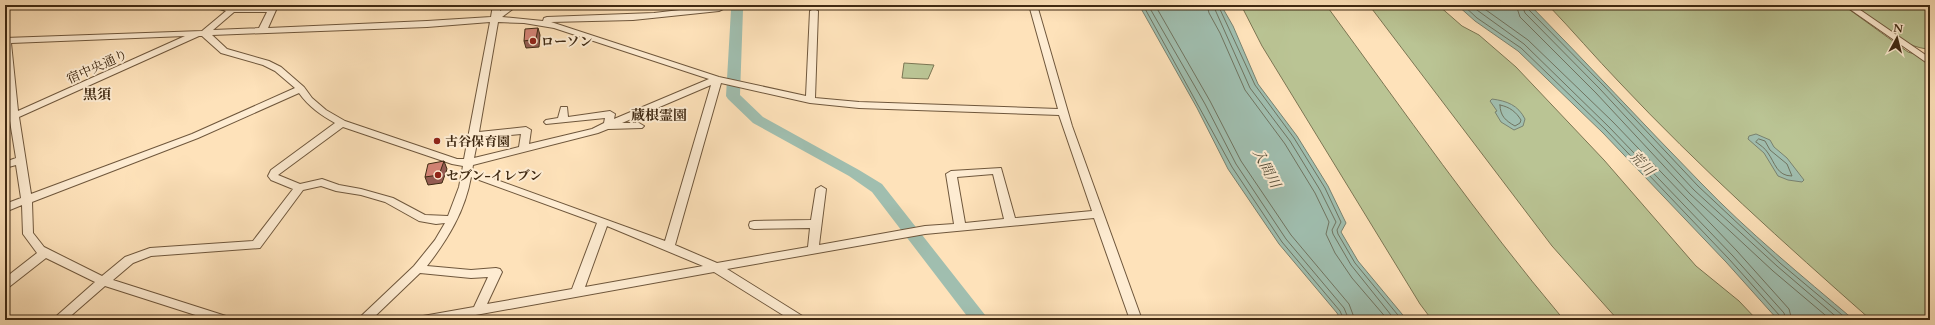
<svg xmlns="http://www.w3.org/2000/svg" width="1935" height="325" font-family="Cardo,'Noto Serif JP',serif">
	<rect width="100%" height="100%" fill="#fee2ba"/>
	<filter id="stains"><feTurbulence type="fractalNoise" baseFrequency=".005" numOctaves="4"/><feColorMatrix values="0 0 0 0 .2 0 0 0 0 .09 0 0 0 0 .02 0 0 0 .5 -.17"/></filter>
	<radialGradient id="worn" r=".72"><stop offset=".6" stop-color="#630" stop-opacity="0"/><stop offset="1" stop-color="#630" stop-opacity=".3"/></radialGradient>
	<path fill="#bac494" stroke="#7c7653" d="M1241 5H1326C1404 111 1479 219 1564 320H1432L1420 304 1262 46Z
		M1369 5H1438L1462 26 1479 35 1516 67 1604 160 1696 266 1739 301 1757 320H1618L1552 246Z
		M1548 5H1843L1908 52 1930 59V320H1871C1785 244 1698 166 1620 83 1595 57 1572 30 1548 5Z
		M1851 5H1930V49C1904 49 1873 20 1851 5Z
		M904 63 934 65 928 79 902 78Z"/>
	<path fill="#a0beaf" stroke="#798270" d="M1139 5H1221L1233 26 1258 84 1297 136 1328 186 1346 223 1341 232 1358 261 1407 320H1341L1337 313 1279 244 1228 169 1197 108Z
		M1457 5H1530C1587 63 1643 124 1700 182 1748 232 1802 276 1854 320H1778L1726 262 1603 133 1518 51 1475 21Z
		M1492 99C1507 101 1518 105 1525 119L1523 126 1514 130 1501 122 1495 112 1497 111 1490 101Z
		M1756 134 1770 140 1774 147 1787 158 1804 180 1802 182 1788 180 1778 176 1764 153 1748 139 1749 136Z"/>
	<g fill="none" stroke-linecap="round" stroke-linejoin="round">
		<path stroke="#707460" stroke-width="1" d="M1143 5 1232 167 1282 242 1340 311 1344 320
			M1148 5 1205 104 1236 164 1286 239 1344 308 1349 320
			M1155 5 1210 101 1241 161 1291 235 1349 304 1355 320
			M1207 5 1209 13 1220 33 1245 90 1285 144 1315 193 1329 222 1326 234 1335 253 1352 278 1388 320
			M1213 5 1250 88 1290 141 1320 190 1336 222 1332 230 1333 234 1351 265 1395 320
			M1218 5 1255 85 1294 138 1325 188 1341 222 1337 230 1338 234 1355 263 1402 320
			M1463 5 1477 18 1521 48 1606 130 1729 259 1780 316 1781 320
			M1470 5 1524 44 1609 127 1733 256 1784 313 1786 320
			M1479 5 1528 40 1613 122 1737 251 1789 309 1792 320
			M1516 5 1520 17 1596 93 1690 194 1773 271 1831 320
			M1522 5 1525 13 1600 89 1694 190 1777 266 1840 320
			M1527 5 1529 10 1604 86 1698 186 1780 263 1848 320
			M1500 105C1510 107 1516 112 1521 120L1520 123 1515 126C1506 121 1500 116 1500 105Z
			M1759 139 1765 141 1770 150 1787 164 1792 176C1777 176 1775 163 1768 153 1765 148 1760 145 1756 142Z"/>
		<path stroke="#798270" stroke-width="2.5" d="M205 5 227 11"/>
		<path fill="#a0beaf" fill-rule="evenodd" d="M729 5H741L743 10 740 95 763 117 859 170 882 184 989 320H970L872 192 849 176 753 123 728 99 726 96 731 10Z"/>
		<g stroke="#6f573c" stroke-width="2">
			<path id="minor" d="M212 5H225L233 8H275L276 10 268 28 427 21 491 17 493 5H501L500 11 509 5H518L502 17 543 21 544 18 547 17 654 13 723 5V9L719 11 633 20 551 22 719 77 806 96 810 11 814 9 818 11 815 98 859 102 1058 109 1029 5H1037L1072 126 1142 320H1130L1094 218 925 234 727 269 804 317 806 320H791L714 272 448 320H417L419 317 423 316 474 307 488 277 471 278 420 273 371 320H357L414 266 435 240 445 223 436 224 419 221 385 202 361 195 336 191 321 186 303 190 260 248 151 256 133 263 113 280 229 317 231 320H211L105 286 66 320H52L95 282 46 258 9 287 5 288V278L37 253 23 234 22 205 5 212V204L21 198 16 165 5 168V162L16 158 10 121 5 123V116L9 115 5 74V38L202 31 226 11ZM234 12H267L259 28 213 30ZM490 22 464 159H457L345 121 326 110 312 98 304 87 281 67 269 61 227 49 212 35 427 27ZM498 22 524 23 554 28 709 79 614 119 615 114 610 111 568 117 567 107H561L558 118 546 120 544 122 546 124 605 118 604 123 592 129 529 144 531 130 526 127 479 132ZM185 36 18 111 11 43ZM199 36H202L221 53 263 65 275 71 295 88 192 134 31 194 19 117ZM721 83 810 103 859 108 1059 115 1092 211 1015 218 1001 168 951 171 946 174 954 224 925 226 819 245 826 189 821 186 816 189 811 220 754 221 750 222 749 225 750 228 754 229 810 228 808 247 717 263 675 245ZM711 85 665 241 472 171 473 165 598 133 608 129 642 128 644 126 639 123H622ZM299 93C309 107 321 115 335 123L271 170 268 176 271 180 293 189 253 241 150 248 125 257 102 276 44 247 33 233 32 202 198 138ZM343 127 452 164 463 166 459 187 448 216 425 215 393 198 361 189 339 185 322 179 300 184 278 175ZM521 134 519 147 474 158 478 138ZM993 174 1004 219 965 223 957 177ZM471 177 597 223 572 289 487 304 502 272 500 269 496 268 471 270 427 266C448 239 465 211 471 177ZM607 226 703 266 585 287Z
				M1844 5H1853L1930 58V65Z"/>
		</g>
		<use href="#minor" fill="#feecd2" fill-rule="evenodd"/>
	</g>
	<path fill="#945c52" stroke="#3f2912" d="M538 28 540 35 539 47 526 48 524 41Z
		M444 161 447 169 442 183 428 185 425 177Z"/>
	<path fill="#d38375" stroke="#3f2912" d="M538 28 536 39 524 41 525 29Z
		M444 161 439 175 425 177 428 164Z"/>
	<g fill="#8f2418" stroke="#feecd2" stroke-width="1.5">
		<circle cx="533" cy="41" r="4"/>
		<circle cx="437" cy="141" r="4"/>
		<circle cx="438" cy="175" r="4"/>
	</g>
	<g text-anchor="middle" stroke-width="4" stroke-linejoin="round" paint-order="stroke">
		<g font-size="13" font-weight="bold" fill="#3f2912" stroke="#feecd2" text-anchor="start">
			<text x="541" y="46">ローソン</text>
			<text x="445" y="146">古谷保育園</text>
			<text x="446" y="180">セブン-イレブン</text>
		</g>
		<g font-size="13" fill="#3f2912" stroke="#feecd2">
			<text transform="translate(97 66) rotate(-24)" y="5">宿中央通り</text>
		</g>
		<g font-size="14" font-weight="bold" fill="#3f2912" stroke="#feecd2">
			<text x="97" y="99">黒須</text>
			<text x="659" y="120">蔵根霊園</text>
		</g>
		<g font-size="14" font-style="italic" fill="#574e39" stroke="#feecd2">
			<text transform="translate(1642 163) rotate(46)" y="5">荒川</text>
			<text transform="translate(1267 168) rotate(62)" y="5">入間川</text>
		</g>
	</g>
	<rect width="1935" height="325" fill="none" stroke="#fee2ba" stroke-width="20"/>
	<rect x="6" y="6" width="1923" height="313" fill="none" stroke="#3f2912" stroke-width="2"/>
	<rect x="10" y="10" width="1915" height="305" fill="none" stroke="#3f2912"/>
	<g transform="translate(1897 38) rotate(7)" stroke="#feecd2" stroke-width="3" paint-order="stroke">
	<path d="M0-3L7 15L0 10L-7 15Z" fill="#3f2912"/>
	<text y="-6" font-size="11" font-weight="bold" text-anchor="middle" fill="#3f2912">N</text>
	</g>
	<rect width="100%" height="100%" filter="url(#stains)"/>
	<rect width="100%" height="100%" fill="url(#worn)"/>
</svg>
